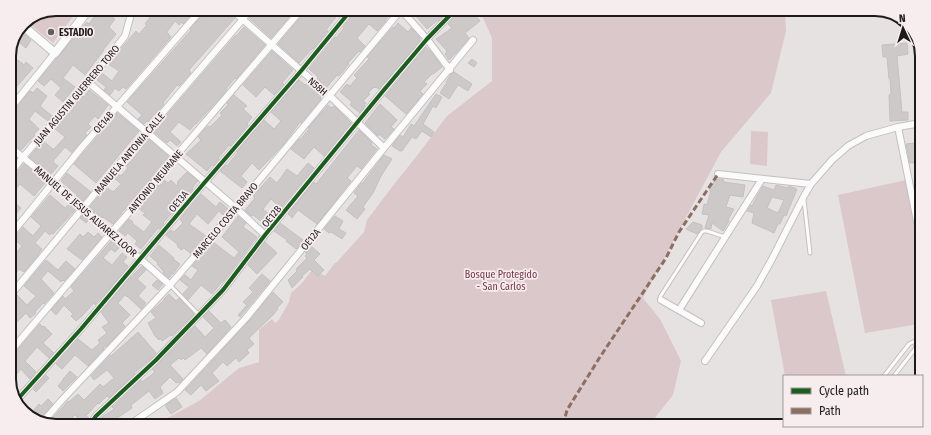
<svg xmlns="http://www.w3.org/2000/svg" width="931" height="435" font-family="'Fira Sans Condensed',sans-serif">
	<rect width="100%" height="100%" fill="#e7e2e2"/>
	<path fill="#ded2d3" d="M917 40 922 53 921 91Z"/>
	<path fill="#dbc8cb" d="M56 9H79L53 43 26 21Z
		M480 11 785 12 786 31 771 93 721 152 643 298 660 319 681 361 673 395 654 419 663 425 158 423 199 401 239 368 259 362V330L272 319 275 323 278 321 289 302 291 293 301 284 313 269 325 276 335 263 337 262 364 232 367 220 392 187 419 153 447 116 492 81V38Z
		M751 131 768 132 767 166 750 164Z
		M906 180 920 246 919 324 865 333 838 195Z
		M826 291 846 376H785L771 300Z"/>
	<path fill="#cdc9c9" stroke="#c5c1c2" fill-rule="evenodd" d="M100 9H102L115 19 109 27 116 34 103 50H104L85 75 73 65 63 78 75 87 63 102 55 95 61 88 51 79 44 86 38 81 57 58 59 56 80 30 87 22 89 24Z
		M156 9 175 10 178 12 180 10H185L191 15 183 24 181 22 179 25 175 21 167 32 171 37 126 89 123 87 119 91 115 88 110 95 104 90 106 87 97 80 102 73 112 81 119 71 108 64 136 31 139 34 147 25 145 24Z
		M206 10H228L229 13 235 18 189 70 191 73 179 86 177 85 163 103 164 104 148 122 147 121 144 124 138 119 142 115 127 102 191 30 190 29 204 13Z
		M253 10H295L271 38 249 18Z
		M305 10H327L336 17 326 30 328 31 313 49V48L299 63 278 44 304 13Z
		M355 10H393L385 21H386L377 31 369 24 357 38 365 46 360 52 359 51 348 63 349 64 339 76 337 75 327 87 317 79 318 77 309 69 335 37 336 38 344 28 343 27 354 13Z
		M412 11H448L438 21V20L427 29 415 15 416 14Z
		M459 11H480L475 15 480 21 465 33 469 38 456 53 449 60 445 54 447 51 436 39 452 28 448 24 457 14Z
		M398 23 408 32 411 28 420 38 419 40 420 41 379 89 376 87 375 88 374 87 368 93 370 94 363 101 366 103 364 105 365 106 360 113 350 105 352 102 340 92 347 84 350 86 357 78 354 75 369 59 367 57 393 27 394 28Z
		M244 27 265 45 236 79 235 78 226 89H227L220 98 196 124H195L190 130 179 122 170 132 181 142 177 146 170 140 167 143 153 131 235 36H236Z
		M23 33 31 40 26 48 17 41Z
		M907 43 908 54 897 56 902 112H908V120L890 121 889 95 891 94 890 79H889L887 57H883L882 45Z
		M426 47 431 52 442 67 433 74H432L424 82 427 84 420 91 423 94 406 114 385 96Z
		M272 51 293 70 282 83 284 84 274 95 265 87 256 97 243 85Z
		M472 59 477 63 474 67 468 63Z
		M18 60 24 65 26 62 33 68 12 92 9 89V61L14 65Z
		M454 72 472 84 468 91 458 85 449 99 440 93 447 82H446L451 74Z
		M299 80 305 85 307 83 312 86 322 95 320 98 321 99 301 123 300 122 284 144 259 170 252 163 241 176 247 182 242 188 220 171 226 165 227 166 238 152H237L264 120 274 129 281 121 271 112Z
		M37 88 47 96 40 106 52 116 48 121 35 111 29 119 39 129 34 134 35 135 21 150 12 143 9 142V116L12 113 30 91 33 93Z
		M89 90 108 105 98 119 95 116 88 124 91 127 85 133 87 135 72 153 65 147 54 160 53 162 58 166 51 174 29 157 43 141 53 149H54L65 137 54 128 83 96 84 97Z
		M436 94 442 97 436 108 433 106 423 124 434 132 431 137 422 131 416 139 412 137 402 151H400L392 146 400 135 403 137 411 124 414 126Z
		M234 95 247 106 243 109 252 117 247 124 248 125 230 146 229 145 219 157 218 158 219 159 213 166 212 165 207 171 186 154 201 140 198 137 206 128 208 126 210 127 222 115 220 113 228 105 227 103Z
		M380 104 397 120 391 127 394 129 385 139 379 134 378 136 365 123Z
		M328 105 331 108 334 106 351 123 324 156 314 147 304 159 291 149 299 139 300 140 309 129 308 128Z
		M117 113 139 131 96 183 74 164Z
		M359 130 372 143 371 145 377 149 376 150 361 169 357 166 347 178 351 181 317 224 298 210 292 218 288 214 314 182 316 184Z
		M147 138 169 157 142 191 121 213H122L113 224 103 217 102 218 89 208 106 187 113 192 121 184 114 178 117 173 121 176 128 168 126 166 132 160 144 145 142 144Z
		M914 143 917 163H910L906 144Z
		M9 152 17 158 12 164 9 162Z
		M384 155 392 159 381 176 373 193 363 207 365 209 357 219 346 210 358 196 354 193 361 183 362 184Z
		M308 163 314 168 281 208 271 199 263 209 274 218 267 226 253 215 251 216 245 210 255 198 253 196 270 177 277 183 287 169 297 176Z
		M24 164 46 182 34 196 20 184 9 197V180L13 178Z
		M187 172 198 181 192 188 193 189 173 213H172L163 223 164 224 159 229 158 228 141 249 135 244 137 241 128 233 125 236 119 231 129 219 133 222 132 223 144 232 152 222 143 215 145 213 138 208 160 183 162 185 164 180 168 183 171 180 177 186 178 181Z
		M67 173 91 192 82 202 76 196 77 195 61 181Z
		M719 179H723L724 182 745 185 743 197 730 195 726 207 734 209 728 220 729 221 723 231 712 223 711 229 705 228 709 215 702 214 704 204 707 205 711 190H709L715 180Z
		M776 185 788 188 789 186 797 189 786 216 784 215 780 224H778L774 233 752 223 754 213 747 211 751 205 752 206 756 198 763 186 774 190ZM772 197 784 200 778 213 767 208Z
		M201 194 216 207 220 202 228 209 223 215 219 211 208 224 197 214 189 224 206 236 191 254 184 248 181 250 177 246 178 245 166 235 171 230 174 232 183 223 180 219Z
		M50 195 65 208 70 203 76 209 53 234 51 233 50 235 45 231 35 243 42 249 39 253V254L24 272 19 269 13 277 9 274V250L15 254 22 246 14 239 23 227 33 236 41 226 31 217Z
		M9 198 21 208 15 215 17 217 12 222 14 224 9 230Z
		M83 215 89 220 86 223 80 218Z
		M238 216 246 223 243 227 257 237 223 282H222L212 294 201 285 188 300 183 294 189 287 180 280 185 275 191 280 198 270 192 266 213 242 234 258 239 252 222 237Z
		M335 216 343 221 339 229 346 233 342 239 331 232 329 233 324 229Z
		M693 222 702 225V228L697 234 686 229Z
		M280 223 303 240 296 249 286 241 287 240 274 231Z
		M88 232 94 237 98 233 102 237 82 260 67 249 80 234 83 237Z
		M112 240 120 247 115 252 111 249 103 258 112 265 122 253 127 257 123 262 128 266 122 274 95 305 94 303 82 316 76 321 71 316 73 314 64 305 56 315 51 310 63 296 65 299 74 291 71 287Z
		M265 242 277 253 257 274 248 265Z
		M159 245 174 258 173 259 180 264 173 274V273L169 278 163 273 164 272 157 264 158 263 150 256Z
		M311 246 320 254 314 260 324 270 318 276 310 269 302 276 303 277 292 288 288 280 297 271 296 269 307 258 305 256 307 254 305 252Z
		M46 260 58 270 66 261 75 269 64 281 63 280 61 282 48 271 41 279 54 293 44 304 43 303 35 312 36 313 30 318 26 313 14 325 16 327 10 334 15 339 9 346V301L12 300 17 295 27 305 36 296 24 286Z
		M142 266 146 270 137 279 146 287 138 296 146 303 141 309 127 296V297L125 295 118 303 130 315 122 323 125 326 108 345 103 348 104 349 88 366 75 355 62 369 56 364 78 339 92 350 100 343 98 340 107 333 102 327 109 323 101 312 128 280Z
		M262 274 270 281 240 317 238 315 247 305 243 302 253 292 249 288Z
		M157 280 163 284 158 290 152 285Z
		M273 292 283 302 277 308 278 309 272 316 249 338 254 344 247 350 249 353 239 362 236 358 227 366 223 362 212 373 219 381 206 391 201 385 191 395 185 390 202 372 249 321Z
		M169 294 176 301 179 298 194 314 172 336 171 335 162 341 160 338 159 340 155 336 148 323 156 318 151 312 164 300V299Z
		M209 311 221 323 225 320 231 327 207 354 201 348 185 360 183 358 181 360 179 358 170 365 183 379 179 383 178 382 176 383 170 377 160 387 163 393 155 399 149 391 131 405 132 408 110 423H97L102 417 114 409 112 407 115 405 141 380 142 382 155 372 152 369 172 350 195 326 205 337 214 328 203 317Z
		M40 324 43 327 44 326 52 334 43 343 54 353 49 358 37 347 25 361 36 372 30 379 21 369 16 375 9 369V357L12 356Z
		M138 332 156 353 153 357 134 373 135 374 109 398 107 396 99 404 98 403 86 416 89 418 87 423 82 422 75 415 68 422H49L68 401 69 402 78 394 84 400 100 384 103 387 114 378 107 370 94 380 91 376 110 355 111 356Z
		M70 371 77 377 63 391 58 386 63 380V379Z
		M46 375 49 378 36 392 33 389Z
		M176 398 182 407 171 414 166 407V405Z
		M48 399 53 404 40 419 39 422 17 405 22 401 33 411 39 404 41 406Z"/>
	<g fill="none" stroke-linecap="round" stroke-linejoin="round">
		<g stroke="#c4bfc0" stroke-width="5">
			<path id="service" d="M804 200 810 253
				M170 285 199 315
				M661 300 660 297 702 232 704 231H707L725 237
				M884 376 909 344 919 339
				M894 376 915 349 919 339"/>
		</g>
		<g stroke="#c4bfc0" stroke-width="8">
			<path id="minor" d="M232 10 329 95 384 148
				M402 11 427 39 450 70
				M88 82 236 208 265 235
				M9 110 55 53
				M898 127 920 236
				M9 146 53 182 170 285
				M718 174 811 184
				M9 175 23 157 88 82 125 36 130 18V9
				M9 237 82 147 201 10
				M9 297 146 132 243 19 249 10
				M661 300 701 323
				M679 310 762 179
				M9 353 111 233 145 194 175 157 301 10
				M705 361 739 312 757 286 772 259 804 196 811 184 832 160 848 146 866 136 898 127 921 123
				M16 401 81 329 205 182 301 71 351 10
				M43 422 61 401 170 285 236 208 400 11
				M91 423 96 416 156 360 223 290 265 235 383 91 427 39 454 11
				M132 423 177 392 246 318 384 148 473 40"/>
		</g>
		<g stroke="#c4bfc0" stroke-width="10">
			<path id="tertiary" d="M22 25 55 53 89 9"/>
		</g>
		<use href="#service" stroke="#fbfbfb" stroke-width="3"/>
		<use href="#minor" stroke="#fbfbfb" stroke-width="6"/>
		<use href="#tertiary" stroke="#fbfbfb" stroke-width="8"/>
		<path stroke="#8d6e63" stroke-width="3" stroke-dasharray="6 3" stroke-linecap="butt" d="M563 425 567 410 600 357 666 258 679 232 718 174"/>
		<g stroke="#f7edef" stroke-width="6">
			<path id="cycleway" d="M16 401 81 329 205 182 301 71 351 10
				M91 423 96 416 156 360 223 290 265 235 383 91 427 39 454 11"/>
		</g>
		<use href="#cycleway" stroke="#1b5e20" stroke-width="4"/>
	</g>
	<circle fill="#646061" stroke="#f7edef" stroke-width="1.5" cx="51" cy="32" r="4"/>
	<g text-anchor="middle" stroke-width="3.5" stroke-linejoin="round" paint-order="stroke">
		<g font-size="10" font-weight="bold" fill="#1e1a1b" stroke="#f7edef" text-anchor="start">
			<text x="59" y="36">ESTADIO</text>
		</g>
		<g font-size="10" fill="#1e1a1b" stroke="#f7edef">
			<text transform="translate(318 86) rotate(41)" y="4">N58H</text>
			<text transform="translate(76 95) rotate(-50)" y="4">JUAN AGUSTIN GUERRERO TORO</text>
			<text transform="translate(103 122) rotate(-49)" y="4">OE14B</text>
			<text transform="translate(129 153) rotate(-50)" y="4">MANUELA ANTONIA CALLE</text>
			<text transform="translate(155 181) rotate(-50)" y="4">ANTONIO NEUMANE</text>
			<text transform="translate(178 201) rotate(-50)" y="4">OE13A</text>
			<text transform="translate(86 211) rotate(41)" y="4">MANUEL DE JESUS ALVAREZ LOOR</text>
			<text transform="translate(271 216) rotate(-51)" y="4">OE12B</text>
			<text transform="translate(225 220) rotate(-50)" y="4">MARCELO COSTA BRAVO</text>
			<text transform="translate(310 239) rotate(-51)" y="4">OE12A</text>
		</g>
		<g font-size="10" fill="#733647" stroke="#f7edef">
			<text x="501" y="278">Bosque Protegido<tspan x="501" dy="12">- San Carlos</tspan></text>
		</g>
	</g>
	<path d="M0 0H931V435H0ZM56 16H875A40 40 0 0 1 915 56V379A40 40 0 0 1 875 419H56A40 40 0 0 1 16 379V56A40 40 0 0 1 56 16Z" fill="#f7edef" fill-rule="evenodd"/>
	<path fill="none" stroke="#1e1a1b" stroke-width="2" d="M56 16H875A40 40 0 0 1 915 56V379A40 40 0 0 1 875 419H56A40 40 0 0 1 16 379V56A40 40 0 0 1 56 16Z"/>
	<rect x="783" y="375" width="140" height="52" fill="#f7edef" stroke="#a0999a"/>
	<rect x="791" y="388" width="20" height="6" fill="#1b5e20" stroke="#a0999a"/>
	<text x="819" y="395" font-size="12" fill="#1e1a1b">Cycle path</text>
	<rect x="791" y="408" width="20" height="6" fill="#8d6e63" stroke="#a0999a"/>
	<text x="819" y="415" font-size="12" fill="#1e1a1b">Path</text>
	<g transform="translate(903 28) rotate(356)" stroke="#f7edef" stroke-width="3" paint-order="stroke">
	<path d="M0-3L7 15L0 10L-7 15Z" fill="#1e1a1b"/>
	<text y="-6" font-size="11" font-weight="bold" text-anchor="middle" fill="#1e1a1b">N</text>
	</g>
</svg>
